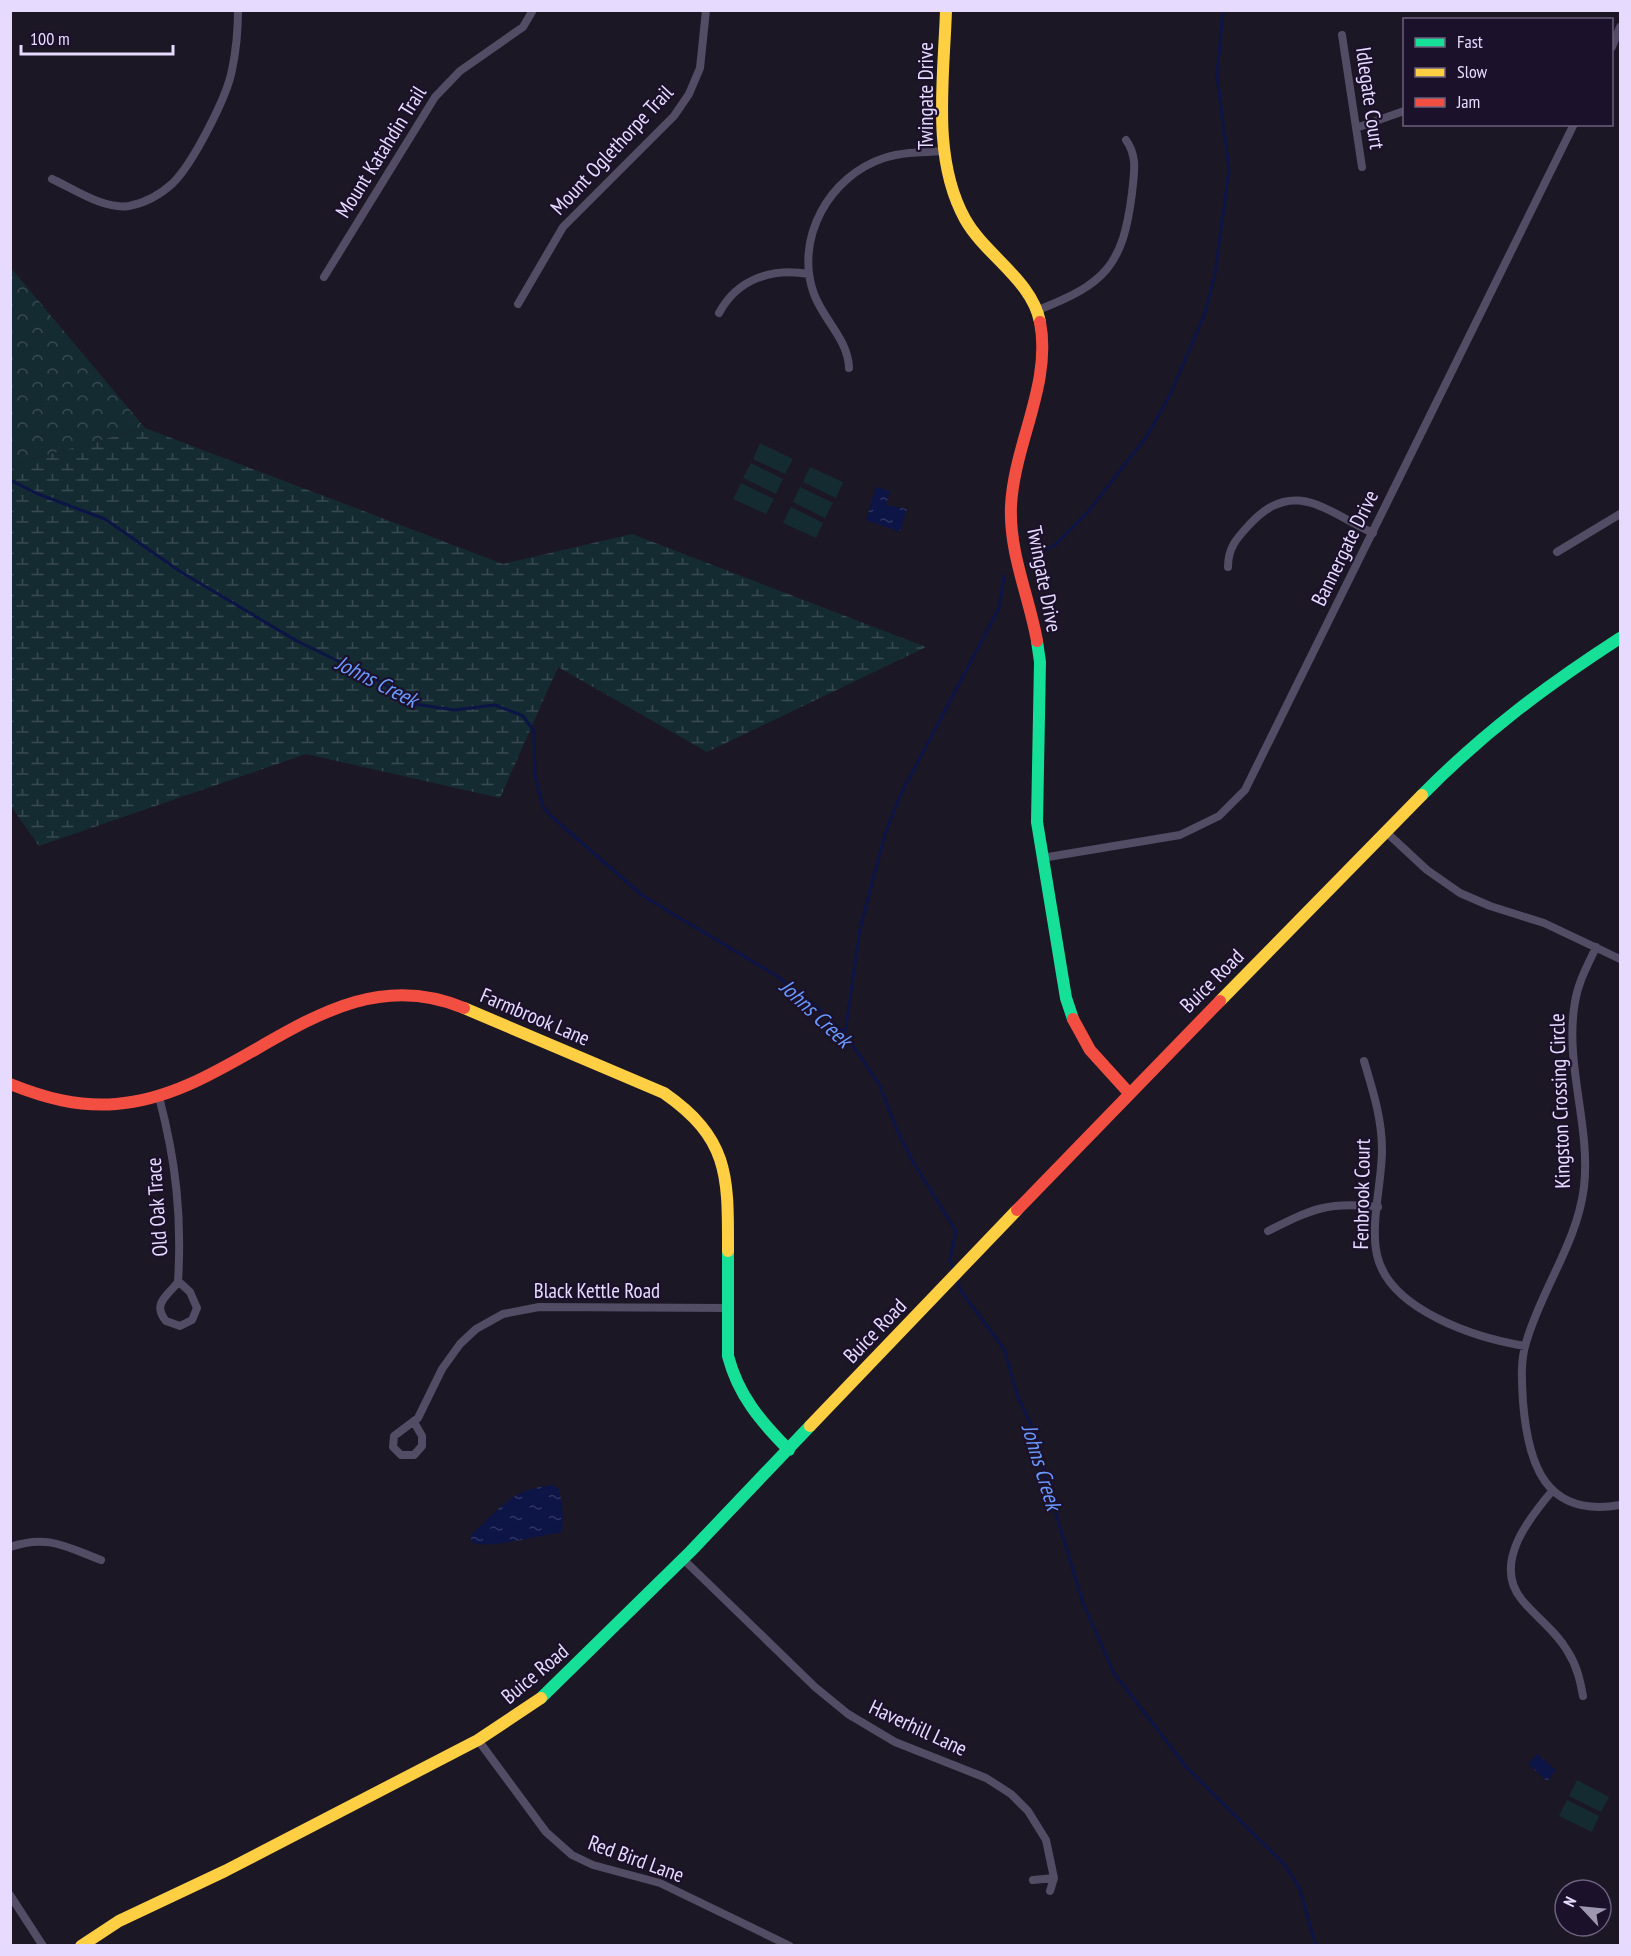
<svg xmlns="http://www.w3.org/2000/svg" width="1631" height="1956" font-family="'PT Sans Narrow',sans-serif">
	<defs>
		<pattern id="forest-crowns" width="20" height="18" patternUnits="userSpaceOnUse" patternTransform="scale(1.5)"><rect width="20" height="18" fill="#152b32"/><path d="M2 6a3 3 0 1 1 6 0M12 15a3 3 0 1 1 6 0" fill="none" stroke="#374951"/></pattern>
		<pattern id="wetland-marsh" width="20" height="14" patternUnits="userSpaceOnUse" patternTransform="scale(1.5)"><rect width="20" height="14" fill="#152b32"/><path d="M1 5h8M5 5V1M11 12h8M15 12V8" fill="none" stroke="#374951"/></pattern>
		<pattern id="water-ripples" width="26" height="14" patternUnits="userSpaceOnUse" patternTransform="scale(1.5)"><rect width="26" height="14" fill="#0d1446"/><path d="M2 4q2-2 4 0t4 0M15 11q2-2 4 0t4 0" fill="none" stroke="#303662"/></pattern>
	</defs>
	<rect width="100%" height="100%" fill="#1c1724"/>
	<path fill="url(#forest-crowns)" d="M11 268 145 428 11 465Z"/>
	<path fill="url(#wetland-marsh)" d="M145 428 503 564 632 534 926 647 707 752 558 667 500 798 306 754 39 846 11 806V465Z"/>
	<path fill="#152b32" d="M760 443 793 459 785 474 753 459Z
		M751 463 783 479 776 494 743 478Z
		M810 467 843 482 836 498 803 482Z
		M741 483 774 499 766 514 733 499Z
		M800 487 833 503 825 518 793 502Z
		M791 507 823 523 816 538 783 523Z
		M1577 1780 1609 1797 1601 1812 1569 1796Z
		M1567 1800 1599 1816 1592 1832 1559 1816Z"/>
	<path fill="url(#water-ripples)" d="M876 487 890 491 886 505 907 509 900 532 866 520Z
		M552 1485 559 1489C562 1502 565 1521 561 1533 539 1534 485 1552 471 1541V1537C475 1529 481 1526 487 1520 510 1497 518 1490 552 1485Z
		M1537 1754 1556 1770 1547 1781 1528 1764Z"/>
	<g fill="none" stroke-linecap="round" stroke-linejoin="round">
		<path stroke="#0d1446" stroke-width="3" d="M10 480 38 494 105 519 181 572 297 641 379 681 415 704 454 710 495 705 523 716 534 731 535 775 543 807 552 817 643 896 777 976 819 1009 845 1034 879 1084 897 1130 913 1162 956 1231 950 1260 954 1271
			M1036 554 1055 545 1087 513 1147 436 1170 395 1205 313 1215 274 1229 170 1217 75 1223 10
			M845 1034 860 929 885 834 900 796 999 608 1004 576
			M956 1277 961 1291 1004 1349 1018 1397 1036 1435 1047 1484 1083 1603 1114 1673 1187 1768 1284 1864 1299 1887 1316 1946"/>
		<path stroke="#524c65" stroke-width="8" d="M1342 35 1362 167
			M1612 47 1620 27
			M1356 128 1404 111
			M52 179C74 189 104 210 129 206 145 203 161 194 173 183 193 163 227 97 232 70 236 51 238 30 238 10
			M324 277 435 97 460 71 523 27 533 10
			M518 304 563 227 674 116 689 94 700 68 706 10
			M1038 310C1105 284 1123 266 1132 193 1134 173 1138 157 1126 140
			M719 313C738 278 772 268 809 274
			M849 368C848 339 824 321 814 294 794 239 829 176 884 158 903 152 924 152 944 151
			M1557 552 1620 514
			M1228 567C1228 547 1237 538 1250 524 1293 477 1326 511 1373 533
			M1386 832 1427 870 1460 893 1490 906 1544 923 1620 959
			M1042 858 1180 835 1219 816 1245 790 1574 124
			M1596 947C1588 965 1578 982 1575 1002 1564 1063 1591 1126 1584 1187 1577 1244 1541 1289 1526 1343 1520 1362 1522 1383 1523 1402 1528 1464 1545 1518 1620 1505
			M1364 1061C1373 1091 1382 1119 1382 1150 1382 1182 1370 1224 1377 1255 1389 1310 1476 1338 1525 1346
			M159 1097C176 1161 182 1216 178 1282 169 1295 151 1303 166 1321L180 1326 192 1320 197 1308 190 1292 178 1281
			M1268 1231C1312 1209 1328 1201 1378 1207
			M414 1422 422 1436V1446L414 1455H401L393 1447 394 1436 418 1418 442 1369 460 1344 476 1329 503 1314 539 1307 728 1308
			M1553 1490C1529 1518 1492 1564 1522 1600 1537 1618 1557 1632 1568 1652 1577 1666 1580 1680 1583 1696
			M10 1547C48 1534 66 1547 101 1560
			M683 1559 815 1687 848 1714 895 1742 986 1778 1011 1794 1028 1811 1046 1840 1054 1878 1050 1891
			M478 1740 546 1832 572 1855 593 1865 660 1883 790 1946
			M1033 1880 1054 1878
			M10 1895 43 1946"/>
		<path stroke="#16e098" stroke-width="12" d="M1037 641 1040 662 1037 822 1066 998 1073 1019
			M1422 795C1484 732 1546 686 1620 638
			M728 1251V1356C738 1395 761 1422 789 1450
			M541 1698 691 1551 810 1426"/>
		<path stroke="#ffcf43" stroke-width="12" d="M946 10C944 77 931 158 965 219 985 255 1032 280 1040 322
			M1220 1001 1422 795
			M464 1008 664 1093C730 1139 728 1177 728 1251
			M810 1426 1017 1210
			M81 1946 119 1921 225 1871 478 1740 541 1698"/>
		<path stroke="#f24e42" stroke-width="12" d="M1037 641C1029 596 1009 553 1011 506 1014 444 1052 384 1040 322
			M1073 1019 1090 1050 1129 1093
			M10 1084C45 1098 78 1107 116 1104 241 1095 331 952 464 1008
			M1017 1210 1220 1001"/>
	</g>
	<g text-anchor="middle" stroke-width="4.5" stroke-linejoin="round" paint-order="stroke">
		<g font-size="21" fill="#e6daff" stroke="#1b112a">
			<text transform="translate(926 96) rotate(-90)" y="7">Twingate Drive</text>
			<text transform="translate(1370 98) rotate(82)" y="7">Idlegate Court</text>
			<text transform="translate(612 150) rotate(-47)" y="7">Mount Oglethorpe Trail</text>
			<text transform="translate(381 152) rotate(-58)" y="7">Mount Katahdin Trail</text>
			<text transform="translate(1345 548) rotate(-64)" y="7">Bannergate Drive</text>
			<text transform="translate(1044 579) rotate(79)" y="7">Twingate Drive</text>
			<text transform="translate(1212 981) rotate(-45)" y="7">Buice Road</text>
			<text transform="translate(535 1017) rotate(23)" y="7">Farmbrook Lane</text>
			<text transform="translate(1560 1101) rotate(-92)" y="7">Kingston Crossing Circle</text>
			<text transform="translate(1362 1194) rotate(-89)" y="7">Fenbrook Court</text>
			<text transform="translate(157 1207) rotate(-94)" y="7">Old Oak Trace</text>
			<text x="597" y="1298">Black Kettle Road</text>
			<text transform="translate(875 1331) rotate(-46)" y="7">Buice Road</text>
			<text transform="translate(535 1674) rotate(-40)" y="7">Buice Road</text>
			<text transform="translate(918 1728) rotate(25)" y="7">Haverhill Lane</text>
			<text transform="translate(636 1859) rotate(20)" y="7">Red Bird Lane</text>
		</g>
		<g font-size="22" font-style="italic" fill="#6999fe" stroke="#1b112a">
			<text transform="translate(377 681) rotate(27)" y="8">Johns Creek</text>
			<text transform="translate(816 1013) rotate(43)" y="8">Johns Creek</text>
			<text transform="translate(1042 1467) rotate(73)" y="8">Johns Creek</text>
		</g>
	</g>
	<rect width="1631" height="1956" fill="none" stroke="#e6daff" stroke-width="24"/>
	<rect x="1403" y="18" width="210" height="108" fill="#1b112a" stroke="#6c617f" stroke-width="1.5"/>
	<rect x="1415" y="38" width="30" height="9" fill="#16e098" stroke="#6c617f" stroke-width="1.5"/>
	<text x="1457" y="48" font-size="18" fill="#e6daff">Fast</text>
	<rect x="1415" y="68" width="30" height="9" fill="#ffcf43" stroke="#6c617f" stroke-width="1.5"/>
	<text x="1457" y="78" font-size="18" fill="#e6daff">Slow</text>
	<rect x="1415" y="98" width="30" height="9" fill="#f24e42" stroke="#6c617f" stroke-width="1.5"/>
	<text x="1457" y="108" font-size="18" fill="#e6daff">Jam</text>
	<g transform="translate(1583 1908) rotate(296)"><circle r="28" fill="#1b112a" stroke="#6c617f" stroke-width="1.5"/>
	<path d="M0-4.5L10 22L0 15L-10 22Z" fill="#9f96b2"/>
	<text y="-9" font-size="16" font-weight="bold" text-anchor="middle" fill="#e6daff">N</text>
	</g>
	<path d="M21 45v9h152v-9" fill="none" stroke="#e6daff" stroke-width="3"/>
	<text x="30" y="45" font-size="18" fill="#e6daff" stroke="#1b112a" stroke-width="4.5" paint-order="stroke">100 m</text>
</svg>
